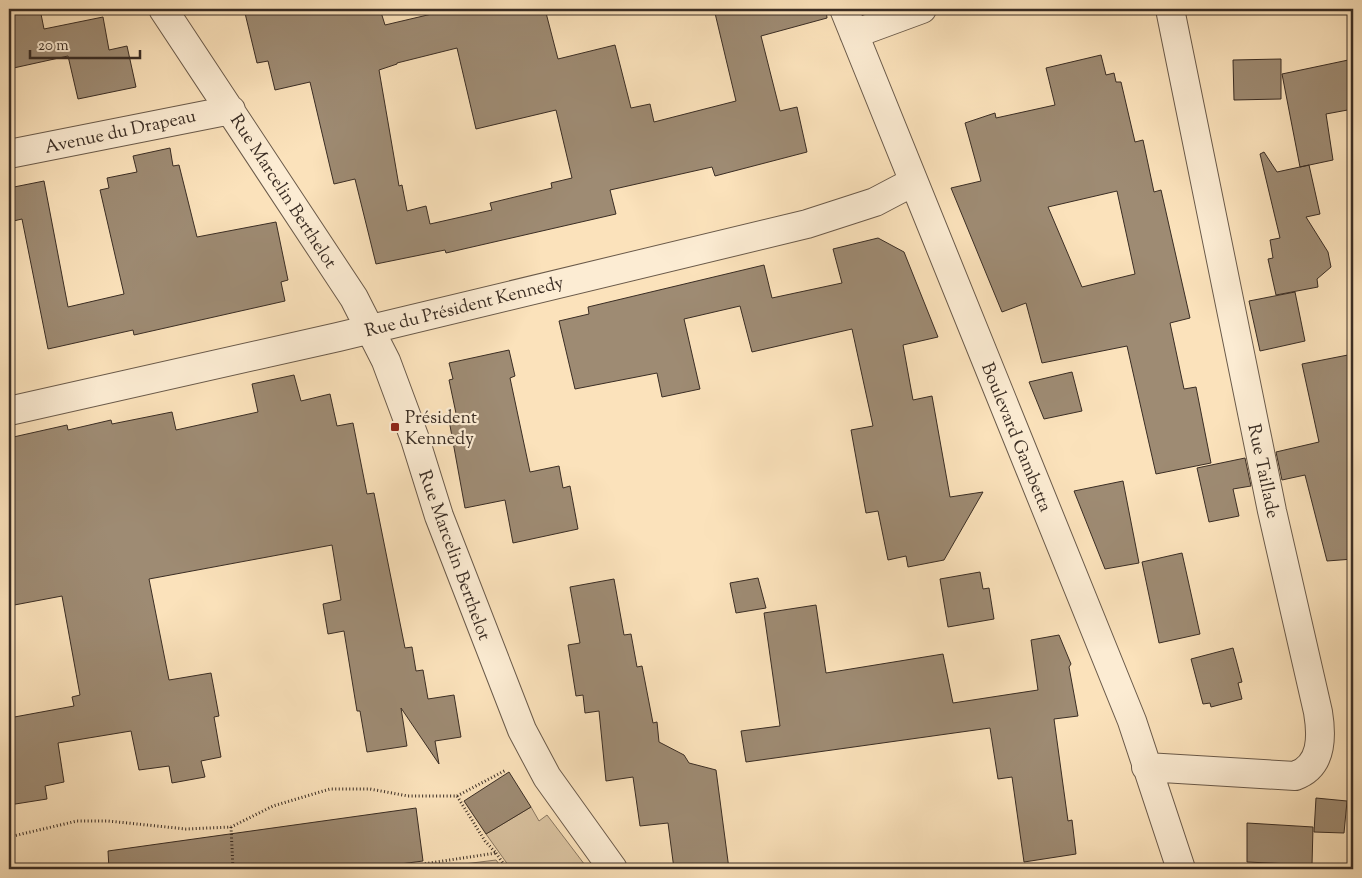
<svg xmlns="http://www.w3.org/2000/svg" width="1362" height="878" font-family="'Sorts Mill Goudy',serif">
	<rect width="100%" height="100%" fill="#fbe2bb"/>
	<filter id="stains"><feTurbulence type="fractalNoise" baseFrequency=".004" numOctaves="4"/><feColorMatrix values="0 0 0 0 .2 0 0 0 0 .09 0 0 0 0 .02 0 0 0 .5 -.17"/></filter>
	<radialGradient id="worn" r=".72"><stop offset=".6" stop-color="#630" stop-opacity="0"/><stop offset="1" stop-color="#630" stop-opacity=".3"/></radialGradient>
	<path fill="#dac3a1" stroke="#8a7862" d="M531 807 539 821 547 815 588 869H511L486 834Z
		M496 860 503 869H424Z"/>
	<path fill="#9e8b73" stroke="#3a2d24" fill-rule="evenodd" d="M9 9H40L44 29 103 17 109 50 127 46 136 87 78 99 68 56 9 69Z
		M244 9H380L385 25 453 9H545L558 59 615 45 631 108 650 104 654 122 736 101 714 9H826L827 18 761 36 780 111 797 107 807 152 715 176 712 167 610 190 616 214 446 253 445 250 376 264 355 179 334 184 310 82 275 90 268 61 257 63ZM457 48 476 129 556 110 572 178 551 183 552 188 490 203 492 210 430 224 426 206 407 211 402 185 399 186 379 70 397 64V63Z
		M1101 55 1106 75 1114 73 1116 82H1121L1135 142 1143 140 1154 192 1161 190 1190 318 1170 323 1184 389 1196 387 1211 463 1156 474 1127 346 1042 363 1026 303 1002 312 951 188 981 181 965 123 995 113 996 118 1055 105 1046 68ZM1117 191 1135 274 1082 287 1048 207Z
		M1281 59V99L1234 100 1233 60Z
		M1353 59V109L1326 114 1333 160 1300 167 1282 74Z
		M170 148 173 166 179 165 197 237 276 222 288 280 281 282 285 301 134 335 133 330 48 349 22 219 9 222V188L44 181 68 307 124 294 100 190 109 188 107 178 137 172 133 156Z
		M1264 152 1277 172 1309 165 1320 214 1306 217 1328 252 1331 267 1317 279 1318 287 1276 295 1268 259 1273 258 1270 240 1280 238 1260 154Z
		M878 238 904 252 938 337 903 345 913 400 932 396 950 497 983 492 944 560 908 567 906 556 888 560 878 511 866 513 851 430 873 426 852 329 752 352 740 306 684 319 700 389 662 397 657 373 575 389 559 321 589 314 588 307 764 265 772 298 842 283 833 249Z
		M1295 292 1305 341 1260 351 1249 301Z
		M509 350 515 376 510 378 530 472 559 466 563 488 570 486 578 529 513 543 505 500 465 508 449 420 457 418 449 380 453 379 449 363Z
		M1353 354V559L1327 561 1305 475 1282 480 1276 452 1319 442 1302 364Z
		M1072 372 1082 411 1044 419 1029 382Z
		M294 375 301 401 330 394 337 426 353 423 367 494 374 493 405 648 412 647 416 671 423 670 428 699 454 695 461 737 435 741 439 764 401 708 407 746 367 752 360 711H357L344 631 328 634 323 604 341 600 332 545 149 579 169 680 211 673 219 716 214 717 221 757 201 761 205 777 172 783 169 766 139 770 131 731 58 743 64 782 45 786 47 799 9 805V718L74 706 72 697 80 695 62 596 9 606V438L67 425 68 430 111 420 112 424 172 412 176 430 258 412 252 384Z
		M1245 458 1251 486 1233 489 1239 516 1209 522 1197 468Z
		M1123 481 1139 563 1105 569 1074 491Z
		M1182 553 1200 634 1159 643 1142 562Z
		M980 572 983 589 989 588 994 619 948 627 940 579Z
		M758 578 766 608 736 613 730 583Z
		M614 579 624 635 631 634 637 667 642 666 653 723 657 722 659 742 684 755 689 763 716 770 729 869H674L668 823 640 826 633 777 606 781 599 711 585 713 583 695 576 696 568 645 580 643 570 587Z
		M816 605 826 673 943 654 953 703 1038 690 1031 640 1059 635 1071 664 1069 667 1078 716 1054 719 1068 821 1072 820 1076 854 1024 862 1012 777 998 779 990 728 746 762 741 731 780 726 764 613Z
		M1233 648 1242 682 1238 683 1242 699 1211 707 1210 703 1203 704 1191 659Z
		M509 772 531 807 486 834 464 801Z
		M1316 798 1347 801 1344 833 1314 832Z
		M416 808 423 861 362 869H109L108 851Z
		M1247 823 1313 827 1312 865 1247 862Z"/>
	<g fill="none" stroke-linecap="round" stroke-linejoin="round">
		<g stroke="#6a5a4a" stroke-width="30">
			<path id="street" d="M163 9 354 298 386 361 415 439 439 516 522 730 547 777 613 869
				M844 9 1132 721 1181 869
				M854 34 922 9
				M9 154 231 110
				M9 411 338 337 807 224 875 202 913 182
				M1146 767 1295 776C1323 766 1322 736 1318 712L1272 511 1170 9"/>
		</g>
		<path stroke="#3a2d24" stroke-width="3" stroke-dasharray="1 2.5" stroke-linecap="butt" d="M457 796 506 770
			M231 827 233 869
			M9 837 77 821H108L186 829 231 827 273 806 330 789H370L408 796H457L485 841 496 853 423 864
			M496 853 507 869"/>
		<use href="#street" stroke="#fcecd3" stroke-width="28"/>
	</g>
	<rect fill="#8f2418" stroke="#fcecd3" stroke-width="2" x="390" y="422" width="10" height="10" rx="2.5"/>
	<g text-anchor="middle" stroke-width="4.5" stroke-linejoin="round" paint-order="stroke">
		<g font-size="18" fill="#3a2d24" stroke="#fcecd3">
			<text transform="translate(120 131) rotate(-12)" y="6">Avenue du Drapeau</text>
			<text transform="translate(284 191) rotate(57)" y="6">Rue Marcelin Berthelot</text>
			<text transform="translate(464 306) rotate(-14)" y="6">Rue du Président Kennedy</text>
			<text transform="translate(1017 437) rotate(68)" y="6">Boulevard Gambetta</text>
			<text transform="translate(1264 471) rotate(78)" y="6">Rue Taillade</text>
			<text transform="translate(455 555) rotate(70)" y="6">Rue Marcelin Berthelot</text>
		</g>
		<g font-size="18" fill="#3a2d24" stroke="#fcecd3" text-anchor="start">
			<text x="405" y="423">Président<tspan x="405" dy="21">Kennedy</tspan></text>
		</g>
	</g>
	<rect width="1362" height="878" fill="none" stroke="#fbe2bb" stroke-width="30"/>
	<rect x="10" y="10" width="1342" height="858" fill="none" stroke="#3a2d24" stroke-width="2.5"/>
	<rect x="15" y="15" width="1332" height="848" fill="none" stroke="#3a2d24"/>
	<path d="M30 50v8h110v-8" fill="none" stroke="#3a2d24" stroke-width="2.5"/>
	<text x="38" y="50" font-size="15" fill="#3a2d24" stroke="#fcecd3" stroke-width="4" paint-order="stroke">20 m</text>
	<rect width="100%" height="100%" filter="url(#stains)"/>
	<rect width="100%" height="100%" fill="url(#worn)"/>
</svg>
